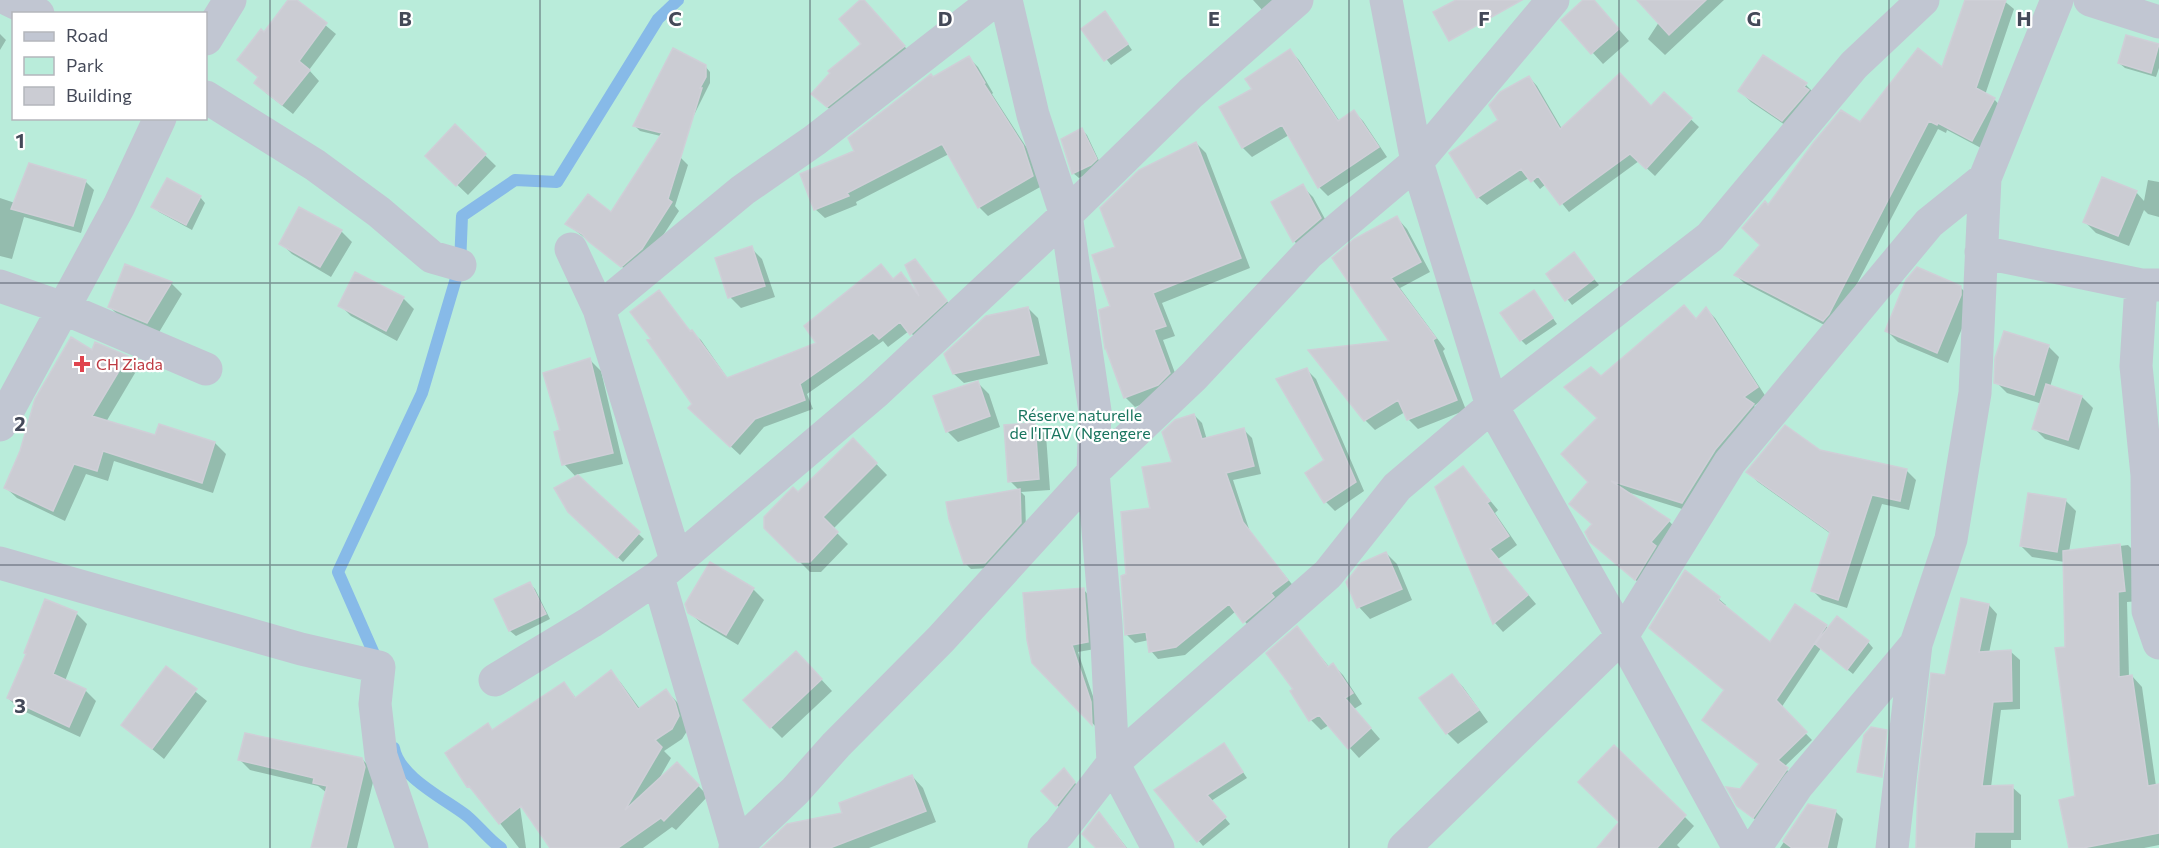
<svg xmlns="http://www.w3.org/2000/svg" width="2159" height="848" font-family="Commissioner,sans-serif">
	<rect width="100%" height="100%" fill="#eeeceb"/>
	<path fill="#b9ecda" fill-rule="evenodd" d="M0 0H2159V848H0ZM14 14H206V118H14Z"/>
	<path fill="#0003" d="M290 0H295L336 34 309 70 319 81 293 114 266 93 256 83 259 78 239 60 265 34Z
		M1253 0H1282L1265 13Z
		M1585 0H1593L1629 41 1603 64 1563 20Z
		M1651 0H1724L1665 55 1648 39 1659 22Z
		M1967 0H2003L2014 9 1985 95 1994 99 2002 108 1981 148 1947 130 1946 133 1938 129 1837 322 1832 329 1744 283 1736 275 1762 245 1769 207 1861 124 1943 70Z
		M871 9 913 56 837 115 822 103 863 44Z
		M1110 18 1132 50 1111 65 1083 29Z
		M0 34 6 40 0 50Z
		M2127 37 2159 46V68L2156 77 2125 68 2119 63Z
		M1290 51 1299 60 1340 122 1354 112 1363 121 1387 157 1328 196 1319 187 1289 135 1252 157 1243 148 1221 107 1254 89Z
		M969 58 978 67 993 93 992 94 1032 156 1042 186 988 216 979 207 949 154 856 202 857 205 825 218 815 209 933 78Z
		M705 66 710 72V83L681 141 640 131 635 126Z
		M1529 77 1537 86 1562 129 1652 108 1664 94 1699 127 1655 176 1639 161 1569 212 1546 184 1540 189 1530 177 1487 205 1478 197 1500 121Z
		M1806 85 1817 96 1794 131 1751 102 1740 91Z
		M455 126 496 166 468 195 427 156Z
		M1082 130 1087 135 1101 165 1096 170 1079 178 1073 173Z
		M1196 143 1206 153 1250 268 1162 303 1175 336 1163 340 1179 384 1168 394 1135 407 1125 397 1112 307Z
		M680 157 688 165 675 206 679 211 649 257 630 273 567 224 612 214Z
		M30 165 86 182 94 190 81 233 24 217 12 259 0 256V198L15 203Z
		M2148 180 2159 182V217L2148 214 2144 210 2129 246 2096 233 2085 222 2136 192 2144 201Z
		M1302 186 1313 197 1331 230 1305 252 1294 241Z
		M200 197 205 203 192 230 159 212 153 207Z
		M1397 218 1407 229 1430 272 1400 288 1445 349 1443 351 1466 410 1418 429 1408 419 1405 412 1375 430 1365 420 1392 342 1334 259Z
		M341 231 352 242 331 277 292 254 281 243Z
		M751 248 762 259 775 297 741 308 730 297Z
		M1574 254 1599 285 1572 305 1548 274Z
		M915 261 954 310 920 342 909 331 888 347 883 341 807 394 813 409 764 427 740 455 699 417 694 404 653 340 659 292 691 332 701 340 728 379 818 343 894 280 909 283 919 296Z
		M171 283 182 294 158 334 121 318 110 307Z
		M1960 287 1972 299 1971 306 1948 363 1898 342 1887 331Z
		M1534 292 1557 324 1526 345 1521 340Z
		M403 298 414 309 397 341 351 316 340 305Z
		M1028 308 1038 318 1048 364 964 383 954 374Z
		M1706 309 1715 318 1766 397 1754 406 1762 414 1692 512 1624 491 1669 521 1678 531 1645 588 1602 551 1593 524 1590 482 1598 418 1601 378 1696 320Z
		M2048 346 2059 357 2050 387 2082 397 2093 408 2079 450 2045 439 2034 428 2042 404 2007 393 1996 382Z
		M93 352 127 357 138 368 106 422 156 437 215 443 226 454 213 493 114 461 108 481 86 474 65 521 17 498 5 487Z
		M590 360 601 371 623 464 575 475 644 539 623 562 569 512 577 478 564 464 562 431Z
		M1307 370 1316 379 1364 491 1335 511 1326 502V461Z
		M978 383 989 394 1000 427 958 442 947 431Z
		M1194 415 1202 423 1207 440 1244 430 1252 438 1261 474 1233 480 1250 532 1295 588 1252 630 1236 611 1185 655 1158 659 1151 651 1149 640 1135 643 1127 635 1128 576 1152 509 1174 463Z
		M1035 424 1046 435 1050 490 1021 492 1025 496 1026 529 991 568 971 569 966 564 1019 490 1010 481Z
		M853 440 887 475 833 529 848 544 821 572H810L766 528Z
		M1819 451 1906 470 1916 480 1909 510 1882 504 1847 608 1822 600 1812 590 1831 534 1758 482 1748 472Z
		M1463 468 1498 510 1495 513 1517 545 1498 559 1536 604 1503 632 1495 623 1437 487Z
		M2065 500 2076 511 2069 552 2128 545 2138 555 2139 601 2127 602 2129 677 2132 676 2142 687 2156 786 2159 785V845L2144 848H2070L2076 797 2066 649 2065 562 2032 557 2021 546Z
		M1386 553 1397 564 1412 600 1370 619 1359 607 1348 582Z
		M1686 572 1719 599 1726 605 1724 607 1770 644 1826 626 1829 629 1868 642 1873 648 1853 674 1821 648 1781 708 1812 740 1784 767 1793 776 1760 823 1745 812 1741 791 1761 765 1704 720 1726 691Z
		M530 584 535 589 550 619 516 636 510 631 496 600Z
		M753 589 764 600 738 645 701 623 689 612Z
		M1084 590 1091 598 1095 649 1078 652 1098 711 1099 730 1033 662Z
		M1989 605 1997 614 1989 653 2011 652 2020 660V709L2001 710 1991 787H2012L2021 795V840H2011V848H1917L1946 676Z
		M76 613 87 624 65 681 85 690 96 701 80 737 19 709 8 698Z
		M1297 628 1330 668 1333 665 1343 675 1362 704 1354 709 1380 739 1359 758 1329 725 1321 730 1311 720 1292 692 1295 690Z
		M807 664 832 691 782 738 771 727Z
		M166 668 207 701 164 759 123 725Z
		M611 672 621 683 640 709 666 691 677 702 685 714 689 728 682 739 664 751 671 758 659 779 677 764 708 796 676 830 672 827 643 848H552L519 800 526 848H519L479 796 468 786 488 725 493 731 564 684 577 699Z
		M1452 676 1463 687 1488 722 1458 744 1447 733Z
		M1224 744 1247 778 1211 801 1230 824 1203 846 1156 790Z
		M1614 747 1694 826 1677 845 1680 848H1618L1621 822Z
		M362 759 372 769 374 778 357 848H313L327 793 318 786 250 770 240 760Z
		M1069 775 1079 788 1062 810 1043 791Z
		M912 776 923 788 936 822 869 848H775L844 814Z
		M1808 805 1835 811 1843 819 1837 848H1780Z
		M1099 815 1109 825 1127 848H1098Z"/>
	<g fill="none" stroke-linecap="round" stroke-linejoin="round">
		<path stroke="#87bae8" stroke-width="12" d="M378 663 338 572 422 393 460 265 462 216 515 180 557 182 658 19 678 0
			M394 748C399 777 445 799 467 816 479 826 488 839 501 848"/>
	</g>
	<path fill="#cbccd3" stroke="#cfcfd7" stroke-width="1.5" d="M288 0H297L327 23 299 61 310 70 282 105 254 83 258 77 237 60 261 29 264 32Z
		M860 0H864L905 46 827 107 811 94 830 73 828 71 861 44 839 19Z
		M1456 0H1522L1449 41 1433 12Z
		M1583 0H1594L1619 29 1591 54 1561 20Z
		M1637 0H1706L1669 35Z
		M1965 0H2006L1976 88 1995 98 1972 141 1938 123 1937 125 1929 121 1829 314 1823 321 1734 275 1760 245 1742 228 1765 201 1768 205 1814 142 1841 110 1860 122 1918 48 1942 67Z
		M1105 11 1128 44 1104 61 1081 29Z
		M2126 35 2159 44 2151 73 2118 63Z
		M673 48 706 65V77L700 88H702L668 199 672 202 642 249 621 267 588 241 582 234 565 224 588 194 611 212 662 133 633 126Z
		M1290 49 1338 121 1354 110 1379 147 1318 188 1282 125 1242 148 1219 107 1252 89 1245 79Z
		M1763 55 1807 83 1804 87 1809 90 1782 121 1738 91Z
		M969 56 985 83 984 84 1023 145 1033 176 978 208 942 144 847 193 849 196 814 210 800 174 854 151 848 138 931 74 933 77Z
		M1620 73 1651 106 1664 92 1692 118 1646 169 1630 154 1560 205 1538 176 1531 182 1521 169 1477 198 1449 153 1498 120 1489 105 1500 92 1529 76 1560 129Z
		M455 124 486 154 456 186 425 156Z
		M1082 128 1097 159 1091 165 1072 174 1061 139Z
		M1196 142 1241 258 1153 293 1166 326 1154 330 1170 373 1158 385 1124 398 1106 349H1105L1099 310 1110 306 1092 255 1115 247 1100 208 1139 170Z
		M29 163 86 180 73 226 11 209Z
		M2102 177 2137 191 2118 236 2083 222Z
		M167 178 201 196 186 225 151 207Z
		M1303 184 1321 218 1293 242 1271 202Z
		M299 207 342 230 320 267 279 244Z
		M1397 216 1421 262 1391 278 1436 338 1433 340 1457 400 1407 420 1398 400 1364 421 1308 350 1389 341 1332 258 1354 239Z
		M752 246 765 286 728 298 715 258Z
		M1574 252 1594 279 1565 301 1546 274Z
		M915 259 947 301 910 335 900 322 879 339 873 333 800 384 805 400 755 419 730 447 688 408 692 404 647 340 651 339 630 312 659 290 690 331 692 330 727 378 816 343 804 326 881 264 893 279 901 272 919 296 905 265Z
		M125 264 172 282 147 323 108 307Z
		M1917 267 1961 286V295L1937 353 1885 331 1906 280Z
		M355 272 404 297 386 331 338 306Z
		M1534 290 1553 318 1520 341 1500 313Z
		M1684 305 1696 319 1706 307 1758 387 1744 397 1754 404 1715 450 1682 503 1611 481 1670 520 1651 542 1656 546 1635 580 1590 542 1585 532 1592 524 1569 504 1588 482 1561 454 1597 418 1564 387 1591 367 1601 376Z
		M1028 307 1039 355 953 374 944 354 986 316Z
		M2004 331 2049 345 2034 395 1994 383 1995 358Z
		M71 337 92 350 95 342 128 356 92 416 155 435 159 424 215 442 202 483 103 451 97 471 74 464 53 511 4 488 20 451 35 399Z
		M590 358 613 453 562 465 554 432 560 430 543 373Z
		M1307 368 1356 482 1324 503 1305 473 1324 460 1276 379Z
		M978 381 990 416 946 432 933 396Z
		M2046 384 2082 396 2068 440 2032 429Z
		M1194 414 1202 439 1244 428 1254 466 1226 473 1243 522 1288 580 1271 593 1274 597 1243 623 1229 604 1176 647 1149 652 1146 632 1125 635 1121 576 1126 574 1121 512 1150 508 1142 467 1172 462 1162 432 1175 420Z
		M1035 423 1039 479 1008 482 1004 425Z
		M1785 425 1820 450 1907 469 1900 501 1872 495 1838 600 1811 591 1830 532 1746 472Z
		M853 438 877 463 823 517 838 532 810 562H798L764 528V517L793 487 798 492Z
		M1463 466 1490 501 1487 503 1509 536 1490 549 1528 595 1493 624 1435 487Z
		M578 475 640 532 617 558 568 512 554 488Z
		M1020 489 1021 523 985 563 964 564 949 519 946 502Z
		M2028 493 2066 499 2057 552 2020 546Z
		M2120 544 2125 591 2118 592 2119 677 2132 675 2148 786 2159 784V833L2083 848H2069L2059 800 2075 796 2055 648 2065 647 2063 551Z
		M1386 552 1402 589 1357 608 1346 582 1361 563Z
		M710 562 754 588 726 635 688 613 685 604Z
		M1685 570 1720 597 1718 600 1770 642 1795 604 1827 625 1776 700 1807 732 1778 760 1788 768 1753 818 1737 806 1726 787 1740 789 1759 764 1702 720 1724 690 1649 628Z
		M530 582 546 614 509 631 494 599Z
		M1084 588 1088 642 1072 645 1091 702 1092 725 1032 663 1027 640 1023 593Z
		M1961 598 1989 604 1979 652 2011 650 2012 701 1993 702 1982 786 2013 785V832H1975L1974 848H1916L1918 783 1931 673 1945 675Z
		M45 599 77 612 53 674 86 689 69 727 7 698 26 654 24 653Z
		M1837 616 1869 641 1847 670 1815 644Z
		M1297 626 1328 667 1333 663 1353 693 1345 698 1371 728 1348 749 1319 715 1309 721 1290 691 1293 689 1266 653Z
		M796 651 822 679 770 728 743 700Z
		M166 666 197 689 152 749 121 725Z
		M611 670 638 709 666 689 675 702 679 716 672 729 655 740 662 747 625 810 677 762 699 785 664 821 661 818 618 848H550L521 806 499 824 469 786 467 787 445 753 488 723 492 730 564 682 575 698Z
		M1452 674 1479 710 1446 734 1419 698Z
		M1871 727 1887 730 1882 777 1857 772 1864 735Z
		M245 733 362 758 365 767 346 848H311L327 786 313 783 314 778 238 760Z
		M1224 743 1243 772 1207 795 1226 817 1197 842 1154 790Z
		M1614 745 1686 815 1657 848H1597L1619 822 1578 782Z
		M1064 768 1075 782 1056 806 1041 791Z
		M912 775 926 811 830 848H762L787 824 842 813 839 803Z
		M1808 804 1836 810 1827 848H1792L1783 841Z
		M1099 812 1126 848H1096L1082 834Z"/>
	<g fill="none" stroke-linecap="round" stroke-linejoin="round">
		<path stroke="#c1c6d2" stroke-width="33" d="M9 0 38 14
			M1006 0 1033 115 1066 215 1095 411 1093 472 1106 624 1113 763 1158 848
			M1386 0 1417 162 1492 406 1622 636 1739 848
			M2090 0 2159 22
			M206 39 230 0
			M206 97 315 165 379 212 432 257 460 265
			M571 249 599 309 676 560
			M1981 252 2141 285H2159
			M2141 285 2136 366 2147 475 2148 611 2159 643
			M0 286 63 308 206 369
			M599 309 743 190 815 140 995 0
			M0 425 119 206 160 118
			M0 563 301 649 379 667 375 704 381 756 412 848
			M658 577 737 848
			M495 680 591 622 658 577 875 393 1066 215 1191 93 1297 0
			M735 848 795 791 836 745 941 639 1093 472 1194 376 1308 254 1417 162 1553 0
			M1044 848 1059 833 1113 763 1328 574 1397 487 1492 406 1710 237 1854 65 1923 0
			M1404 848 1622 636 1730 462 1929 223 1985 178
			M1755 848 1797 786 1916 644
			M1892 848 1916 644 1951 539 1975 393 1985 178 2057 0"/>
	</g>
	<path fill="none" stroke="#444958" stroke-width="1.5" stroke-opacity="0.55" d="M270 0V848M540 0V848M810 0V848M1080 0V848M1349 0V848M1619 0V848M1889 0V848M0 283H2159M0 565H2159"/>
	<path fill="#e0444e" stroke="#fff" stroke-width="2" d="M79 355h6v6h6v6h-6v6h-6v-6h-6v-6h6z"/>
	<g text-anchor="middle" stroke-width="4.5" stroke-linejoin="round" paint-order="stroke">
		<g font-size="16" fill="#be3a42" stroke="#fff" text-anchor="start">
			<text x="96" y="370">CH Ziada</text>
		</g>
		<g font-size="16" fill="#19755f" stroke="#fff">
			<text x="1080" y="421">Réserve naturelle<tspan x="1080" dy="18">de l'ITAV (Ngengere</tspan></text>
		</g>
	</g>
	<g font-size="20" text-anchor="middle" font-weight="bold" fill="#444958" stroke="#fff" stroke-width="4.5" stroke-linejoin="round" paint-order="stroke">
		<text x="405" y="26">B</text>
		<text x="675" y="26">C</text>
		<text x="945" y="26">D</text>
		<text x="1214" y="26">E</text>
		<text x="1484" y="26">F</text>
		<text x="1754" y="26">G</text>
		<text x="2024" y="26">H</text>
		<text x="20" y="148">1</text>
		<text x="20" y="431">2</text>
		<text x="20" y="713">3</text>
	</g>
	<rect x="12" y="12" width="195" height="108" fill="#ffffff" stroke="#b4b6bc" stroke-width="1.5"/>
	<rect x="24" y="32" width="30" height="9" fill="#c1c6d2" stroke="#b4b6bc" stroke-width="1.5"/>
	<text x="66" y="42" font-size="18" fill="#444958">Road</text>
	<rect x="24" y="57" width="30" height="18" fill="#b9ecda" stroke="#b4b6bc" stroke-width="1.5"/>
	<text x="66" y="72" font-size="18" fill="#444958">Park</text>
	<rect x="24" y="87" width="30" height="18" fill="#cbccd3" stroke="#b4b6bc" stroke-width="1.5"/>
	<text x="66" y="102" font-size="18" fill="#444958">Building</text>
</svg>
